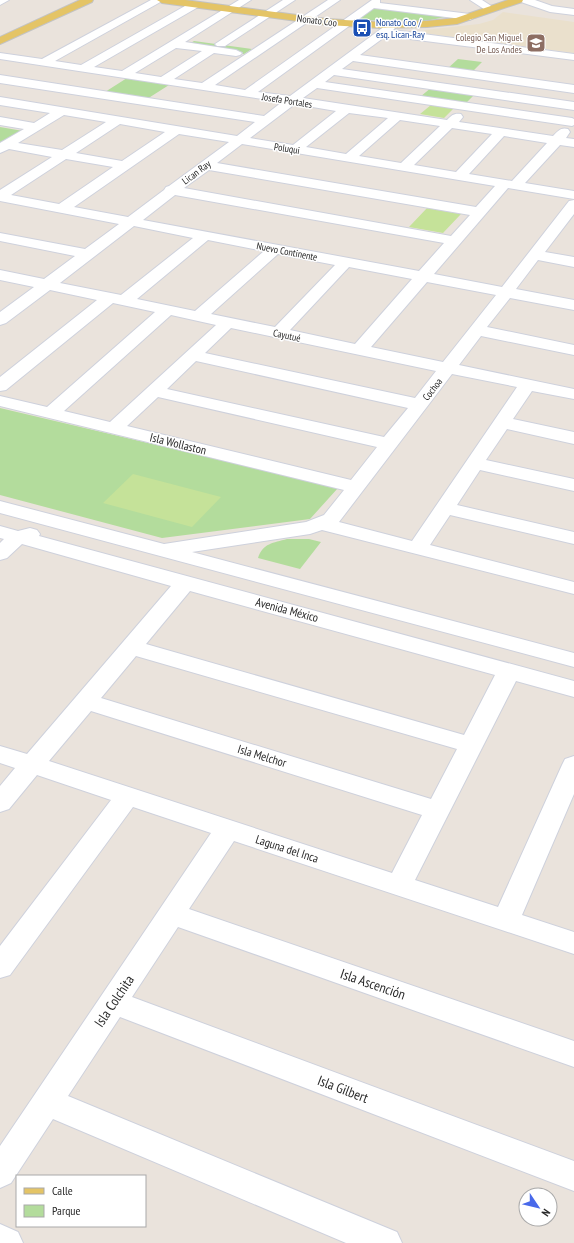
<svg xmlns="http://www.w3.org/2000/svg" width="574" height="1243" font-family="'PT Sans Narrow',sans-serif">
	<rect width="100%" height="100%" fill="#eae3dc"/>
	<path fill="#eae0cc" d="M503 12 574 22V53L422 33 425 30 479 24 493 20Z"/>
	<path fill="#b3dc9c" d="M374 7 451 16 425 21 357 20Z
		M194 41 252 49 244 54 186 46Z
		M458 59 482 62 472 72 447 69Z
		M127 78 169 85 147 99 105 92Z
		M432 87 476 93 465 104 420 97Z
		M0 127 23 131 0 145Z
		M0 408 338 488 310 519 162 538 0 495Z
		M287 539H309L321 542 300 569 258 558C263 543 273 543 287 539Z"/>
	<path fill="#c5e299" d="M431 105 454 108 444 118 420 114Z
		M427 208 461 214 443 233 409 227Z
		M133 474 221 497 192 527 103 503Z"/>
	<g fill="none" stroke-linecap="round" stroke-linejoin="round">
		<g stroke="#ced1dc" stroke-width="2">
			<path id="minor" d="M0 0H9L0 5Z
				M151 0H164L55 61 81 65 192 2H200L201 4 200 6 94 67 122 71 239 0H251L185 42 236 50 242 53 240 55 236 56 214 53 174 79 202 83 328 0H340L215 85 245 90 372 0H380V3L470 14 475 17 470 20 374 8 258 92 290 96 389 23 393 22 398 25 393 30 574 54V60L386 36 360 55 574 85V93L353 61 342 69 574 102V110L334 75 325 82 572 118 574 119V125L572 126 317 88 303 98 447 120C452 115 454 113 461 114L463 117 459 122 553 136C558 131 561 127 568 129L570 132 566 138 574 139V147L560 145 525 183 574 191V199L508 188 434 274 502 287 569 201 574 200V214L545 252 574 257V267L538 260 516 289 574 300V310L510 298 487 327 574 345V355L481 336 459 365 574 389V399L532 391 513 419 574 432V444L507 429 486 460 574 479V491L480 470 457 505 574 532V544L450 515 430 545 574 582V594L322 530 310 534 192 552 574 653V667L0 513V501L164 544 306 522 324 515 344 490 0 406V396L47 407 155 312 113 303 6 390 0 391V377L97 300 50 290 6 323 0 325V312L34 287 0 280V270L44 279 75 256 0 241V233L85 249 119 224 0 201V190L52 157 9 149 0 153V143L24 129 0 125V117L34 123 50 113 0 105V97L237 136 255 122 0 83V75L264 116 282 102 0 59V53L42 59ZM176 48 202 51 161 77 135 73ZM295 104 336 111 293 145 250 138ZM349 113 388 118 346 154 306 147ZM64 115 106 122 62 150 18 143ZM400 120 440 126 401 163 359 156ZM120 124 165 132 122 161 76 153ZM452 128 492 134 456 172 414 165ZM179 134 229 142 169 186 166 187 164 190 128 217 74 207ZM504 136 547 143 512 181 469 174ZM242 144 495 186 476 207 217 163ZM66 159 113 167 59 204 11 195ZM209 170 470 215 451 236 184 188ZM175 195 444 243 419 271 143 220ZM134 226 193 238 121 295 60 283ZM208 240 264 251 195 311 137 299ZM278 254 335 265 275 327 211 314ZM349 267 412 279 355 344 290 330ZM427 282 496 295 443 362 371 347ZM171 315 216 325 110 422 64 411ZM231 328 436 371 415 398 205 353ZM196 361 408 408 384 437 167 389ZM452 374 517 387 412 541 339 522ZM158 397 377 447 351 480 127 426Z
				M283 0H295L225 46H217L215 44Z
				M470 0H482L496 9 495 11H487Z
				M520 0H535L552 6 574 9V15L550 12 521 2Z
				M0 526 18 531 30 528 37 530 40 534 39 536 574 681V697L516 681 415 880 498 907 562 765 565 759 574 756V794L522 915 574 932V954L234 841 189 909 574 1041V1067L178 927 132 997 574 1161V1191L120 1017 68 1096 397 1232 402 1243H346L53 1119 11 1183 0 1188V1146L211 833 133 807 10 975 0 978V946L111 800 37 775 9 809 0 812V786L15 768 0 763V746L27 754 171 586 22 544 7 558 0 560V543L4 539 0 538ZM190 591 495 675 464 735 146 644ZM136 656 457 749 431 799 101 698ZM91 711 422 815 392 873 49 761Z
				M0 1224 18 1232 23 1243H0Z"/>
		</g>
		<g stroke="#c3c3c3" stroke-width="2">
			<path id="major" d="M80 0H93L92 2 0 44V37Z
				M157 0H185L327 19 379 22 427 21 456 18 508 0H523L522 2 457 24 427 27 379 28 327 25 162 3Z"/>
		</g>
		<use href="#minor" fill="#fff" fill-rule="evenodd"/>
		<use href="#major" fill="#e4c466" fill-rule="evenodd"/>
	</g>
	<defs>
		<g id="bus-square" transform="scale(1)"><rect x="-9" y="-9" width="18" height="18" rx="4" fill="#1a4fb4" stroke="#fff"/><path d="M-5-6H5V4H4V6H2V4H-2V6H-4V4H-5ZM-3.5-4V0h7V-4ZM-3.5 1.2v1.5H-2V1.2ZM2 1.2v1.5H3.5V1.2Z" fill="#fff"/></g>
		<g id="school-square" transform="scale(1)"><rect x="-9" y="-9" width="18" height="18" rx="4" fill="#8d6e63" stroke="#fff"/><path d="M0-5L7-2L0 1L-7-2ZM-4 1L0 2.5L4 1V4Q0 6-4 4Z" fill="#fff"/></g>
	</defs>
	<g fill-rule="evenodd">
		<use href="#bus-square" x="362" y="28"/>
		<use href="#school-square" x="536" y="43"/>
	</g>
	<g text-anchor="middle" stroke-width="3" stroke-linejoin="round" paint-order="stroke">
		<g font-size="10" fill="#292929" stroke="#fff">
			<text transform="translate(317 20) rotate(7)" y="4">Nonato Coo</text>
			<text transform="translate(287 100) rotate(9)" y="4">Josefa Portales</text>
			<text transform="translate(287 148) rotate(9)" y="4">Poluqui</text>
			<text transform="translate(196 172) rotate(-37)" y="4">Lican Ray</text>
			<text transform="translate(287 251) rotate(11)" y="4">Nuevo Continente</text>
			<text transform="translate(287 335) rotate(12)" y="4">Cayutué</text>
			<text transform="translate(432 389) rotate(-52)" y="4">Cochoa</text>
		</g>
		<g font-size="10" fill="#164399" stroke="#fff" text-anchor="start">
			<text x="376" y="26">Nonato Coo /<tspan x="376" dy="12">esq. Lican-Ray</tspan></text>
		</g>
		<g font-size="10" fill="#785e54" stroke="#fff" text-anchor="end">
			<text x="522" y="41">Colegio San Miguel<tspan x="522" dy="12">De Los Andes</tspan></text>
		</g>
		<g font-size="12" fill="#292929" stroke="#fff">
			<text transform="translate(178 444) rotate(14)" y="4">Isla Wollaston</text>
			<text transform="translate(287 610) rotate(15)" y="4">Avenida México</text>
			<text transform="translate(262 756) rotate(17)" y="4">Isla Melchor</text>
			<text transform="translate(287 849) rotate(18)" y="4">Laguna del Inca</text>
		</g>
		<g font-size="14" fill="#292929" stroke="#fff">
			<text transform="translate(373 984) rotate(19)" y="5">Isla Ascención</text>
			<text transform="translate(114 1001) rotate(-56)" y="5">Isla Colchita</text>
			<text transform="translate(343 1089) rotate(21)" y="5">Isla Gilbert</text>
		</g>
	</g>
	<rect x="16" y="1175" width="130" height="52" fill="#ffffff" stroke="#a9a9a9"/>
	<rect x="24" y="1188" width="20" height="6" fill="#e4c466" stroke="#a9a9a9"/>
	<text x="52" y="1195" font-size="12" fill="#292929">Calle</text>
	<rect x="24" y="1205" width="20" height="12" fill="#b3dc9c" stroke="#a9a9a9"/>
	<text x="52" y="1215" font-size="12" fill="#292929">Parque</text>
	<g transform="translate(538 1207) rotate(125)"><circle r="19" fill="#ffffff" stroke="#a9a9a9"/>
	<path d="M0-3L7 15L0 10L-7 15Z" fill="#4969ea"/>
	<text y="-6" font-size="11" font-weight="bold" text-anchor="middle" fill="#292929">N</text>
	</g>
</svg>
